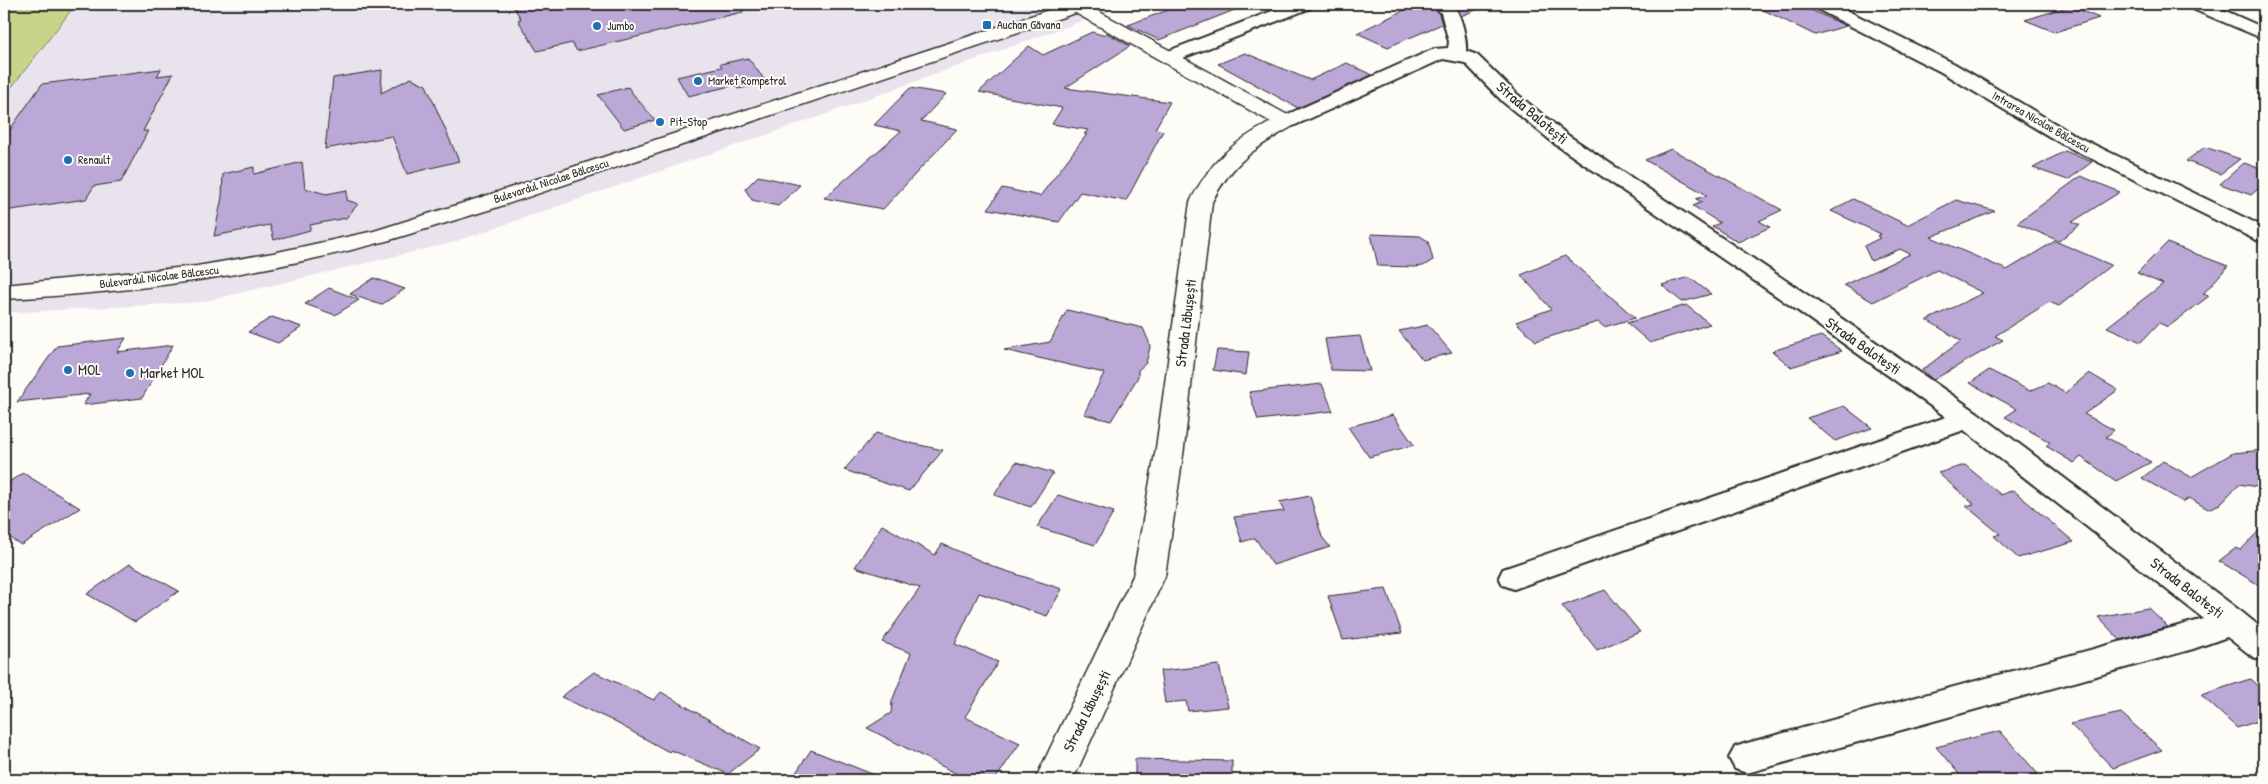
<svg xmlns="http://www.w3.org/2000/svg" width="2268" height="784" font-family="'Patrick Hand',sans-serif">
	<rect width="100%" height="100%" fill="#fdfcf7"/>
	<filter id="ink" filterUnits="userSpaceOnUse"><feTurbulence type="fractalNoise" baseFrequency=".02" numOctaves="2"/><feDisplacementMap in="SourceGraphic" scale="10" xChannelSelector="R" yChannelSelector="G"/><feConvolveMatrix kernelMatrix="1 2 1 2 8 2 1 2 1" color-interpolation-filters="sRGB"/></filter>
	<g filter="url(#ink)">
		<path fill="#e9e3ed" d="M76 4H1128L815 118 451 243 202 302 4 313V97Z"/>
		<path fill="#c6d589" stroke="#78805a" d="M4 4H76L4 97Z"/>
		<path fill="#bba8d7" stroke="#2b2b2b" d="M512 4H742L743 12 577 51 572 43 537 51 518 20 521 19Z
			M1184 4H1247V5L1159 40 1128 25Z
			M1417 4H1429L1439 14 1442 24 1388 47 1357 33Z
			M1453 4H1490L1461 16Z
			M1751 4H1798L1846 26 1815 35Z
			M2070 6 2099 18 2055 32 2025 20Z
			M1092 32 1102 35 1107 33 1130 46 1065 88 1170 102 1155 129 1163 131 1126 201 1080 192 1059 222 988 209 1002 188 1040 196 1087 134H1084L1088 130 1052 124 1062 108 979 92 1029 46 1043 55Z
			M1245 53 1310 80 1347 63 1372 75 1298 108 1218 64Z
			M748 58 767 83 738 89 735 85 688 96 677 77 722 67 720 64Z
			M161 69 157 76 173 74 143 131H148L121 182 94 186 86 199 4 211V138L42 84Z
			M382 70 381 93 411 78 426 85 459 161 407 174 392 136 325 149 333 78Z
			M628 87 633 94 655 120 624 129 598 95Z
			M910 88 946 94 921 121 957 129 883 209 824 198 901 131 874 125Z
			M2205 147 2240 159 2220 174 2186 161Z
			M1671 149 1782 210 1759 221 1770 227 1738 242 1712 226 1720 223 1693 206 1702 202 1696 199 1707 195 1645 160Z
			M2065 151 2092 162 2068 180 2033 168Z
			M302 162 305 188 326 194 347 190V200L358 204 346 218 310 225V230L274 240 270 225 214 236 222 197 223 174 254 167V174Z
			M2244 163 2264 170V184L2251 195 2220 184Z
			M758 176 800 185 778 206 752 200 745 189Z
			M2081 176 2120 192 2072 222 2080 225 2059 241 2017 223Z
			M1853 199 1907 225 1956 200 1995 211 1931 237 2007 270 2055 241 2111 265 2059 306 2049 302 1995 336 2003 340 1933 380 1922 370 1961 341 1927 320 1983 293 1937 270 1873 302 1844 285 1910 254 1900 249 1871 261 1864 246 1880 238 1877 236 1881 234 1831 211Z
			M1371 234 1420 236 1428 241 1433 260 1423 266 1415 267 1378 266Z
			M2167 243 2228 266 2203 294 2209 296 2168 327 2159 323 2141 342 2107 327 2163 284 2137 273Z
			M1565 256 1635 318 1604 327 1598 322 1536 341 1516 322 1551 309 1521 275Z
			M1689 277 1711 294 1682 302 1662 285Z
			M374 278 405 289 381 305 350 294Z
			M329 288 359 300 335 315 305 304Z
			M1686 305 1710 324 1650 343 1627 323Z
			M1067 310 1143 328 1149 342 1150 347 1146 363 1138 370V377L1111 421 1084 414 1104 373 1004 350 1050 342Z
			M272 317 302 327 278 343 248 332Z
			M1428 325 1452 353 1422 360 1399 331Z
			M1360 336 1370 371 1331 370 1325 339Z
			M1821 336 1842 351 1791 367 1772 351Z
			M126 338 117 352 173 345 142 398 83 405 90 394 17 402 57 346Z
			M1217 350 1249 352 1246 375 1213 370Z
			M1989 370 2030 391 2048 383 2065 393 2089 373 2118 390 2084 414 2114 430 2106 437 2151 462 2116 481 2081 457 2074 463 2046 446 2050 442 2005 417 2017 409 1970 383Z
			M1322 384 1333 411 1258 420 1249 392Z
			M1844 406 1872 428 1835 441 1807 418Z
			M1393 415 1414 445 1369 457 1348 427Z
			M876 433 910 443 943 450 909 491 844 470Z
			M2264 450V488L2239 484 2220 504 2208 509 2189 498 2183 502 2142 478 2163 461 2191 477 2233 453Z
			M1016 462 1053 473 1031 507 994 495Z
			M1965 465 2001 495 2013 490 2074 542 2018 558 1994 536 2000 534 1966 506 1974 504 1938 473Z
			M23 473 80 508 21 545 4 534V485Z
			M1058 495 1114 512 1095 545 1037 527Z
			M1310 496 1322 537 1330 547 1273 565 1255 538 1242 542 1234 517 1284 511 1279 502Z
			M882 525 935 555 942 544 997 568 1062 589 1047 616 979 593 955 644 998 662 965 717 1020 743 995 780H969L867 728 891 713 892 701 911 653 882 642 920 588 855 567Z
			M2264 525V588L2219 561 2236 548 2241 550Z
			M130 564 179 591 135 622 87 594Z
			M1386 589 1402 633 1343 640 1328 596Z
			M1605 590 1640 632 1597 650 1562 606Z
			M2148 608 2168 627 2120 640 2098 617Z
			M1219 665 1228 707 1188 711 1186 701 1165 703 1160 671Z
			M594 672 654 700 661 692 760 749 728 774 671 750 669 752 611 720 561 697Z
			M2250 679 2264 692V719L2237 728 2201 695Z
			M2121 713 2162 750 2113 768 2070 724Z
			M2000 731 2038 774 2013 780H1964L1936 747Z
			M811 750 885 779V780H791Z
			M1135 759 1232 761V780H1135Z"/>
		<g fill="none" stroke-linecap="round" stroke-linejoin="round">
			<g stroke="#2b2b2b" stroke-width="4">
				<path id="minor" d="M1290 4H1313L1311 8 1175 61H1163L1160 57 1163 53Z
					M1431 4C1436 4 1445 2 1450 4 1461 8 1467 41 1466 51L1477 55 1517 94 1569 136 1812 298 1978 413 2243 613 2264 630V661L2253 657 2227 637 2193 649 1747 773 1735 769 1729 758 1735 747 1747 743 2204 619 1964 430 1525 585 1514 589 1503 585 1499 577 1503 569 1946 417 1794 308 1555 144 1503 102 1465 63 1443 59 1293 126H1279L1276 122 1279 118 1434 49 1448 48 1449 42 1441 13Z
					M1813 4H1834L1955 64 2076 136 2264 227V242L2256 240 2062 144 1941 72 1815 8Z
					M2188 4H2210L2264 28V39L2190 8Z"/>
			</g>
			<g stroke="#2b2b2b" stroke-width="3">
				<path id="tertiary" d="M1069 4H1085L1293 118 1296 122 1293 126C1256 147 1232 162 1212 202L1184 448 1165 576 1073 780H1035L1133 576 1156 448 1190 202C1210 162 1231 143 1271 122L1070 10 1067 6Z"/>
			</g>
			<g stroke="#2b2b2b" stroke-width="3">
				<path id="primary" d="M1067 4H1093L1090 8 495 208 390 240C264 274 134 293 4 299V285L197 266 273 253 374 231 479 198Z"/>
			</g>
			<use href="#minor" fill="#fdfcf7" fill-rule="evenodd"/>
			<use href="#tertiary" fill="#fdfcf7" fill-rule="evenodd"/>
			<use href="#primary" fill="#fdfcf7" fill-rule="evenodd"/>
		</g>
	</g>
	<g fill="#1f6fb2" stroke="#fdfcf7" stroke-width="2">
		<rect x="982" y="20" width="10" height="10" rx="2.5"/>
		<circle cx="597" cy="26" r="5"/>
		<circle cx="698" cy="81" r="5"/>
		<circle cx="660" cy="122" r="5"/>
		<circle cx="68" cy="160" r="5"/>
		<circle cx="68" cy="370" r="5"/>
		<circle cx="130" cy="373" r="5"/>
	</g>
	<g text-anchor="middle" stroke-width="4" stroke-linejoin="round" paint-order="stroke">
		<g font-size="12" fill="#2b2b2b" stroke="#fdfcf7" text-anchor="start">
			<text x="997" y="29">Auchan Găvana</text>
			<text x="607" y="30">Jumbo</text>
			<text x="708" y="85">Market Rompetrol</text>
			<text x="670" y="126">Pit-Stop</text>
			<text x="78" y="164">Renault</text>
		</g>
		<g font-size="12" fill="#2b2b2b" stroke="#fdfcf7">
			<text transform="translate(2041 122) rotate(30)" y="4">Intrarea Nicolae Bălcescu</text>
			<text transform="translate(551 181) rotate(-18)" y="4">Bulevardul Nicolae Bălcescu</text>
			<text transform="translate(159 277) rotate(-7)" y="4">Bulevardul Nicolae Bălcescu</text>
		</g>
		<g font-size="15" fill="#2b2b2b" stroke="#fdfcf7">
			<text transform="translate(1532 113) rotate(40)" y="5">Strada Balotești</text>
			<text transform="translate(1186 323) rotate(-83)" y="5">Strada Lăbușești</text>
			<text transform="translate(1863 346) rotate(35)" y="5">Strada Balotești</text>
			<text transform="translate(2187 588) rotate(38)" y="5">Strada Balotești</text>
			<text transform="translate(1087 711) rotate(-64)" y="5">Strada Lăbușești</text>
		</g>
		<g font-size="15" fill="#2b2b2b" stroke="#fdfcf7" text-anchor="start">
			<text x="78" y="375">MOL</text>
			<text x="140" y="378">Market MOL</text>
		</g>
	</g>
	<rect width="2268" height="784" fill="none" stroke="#fdfcf7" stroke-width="20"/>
	<rect x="10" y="10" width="2248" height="764" fill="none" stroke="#2b2b2b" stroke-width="2" filter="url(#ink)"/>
</svg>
